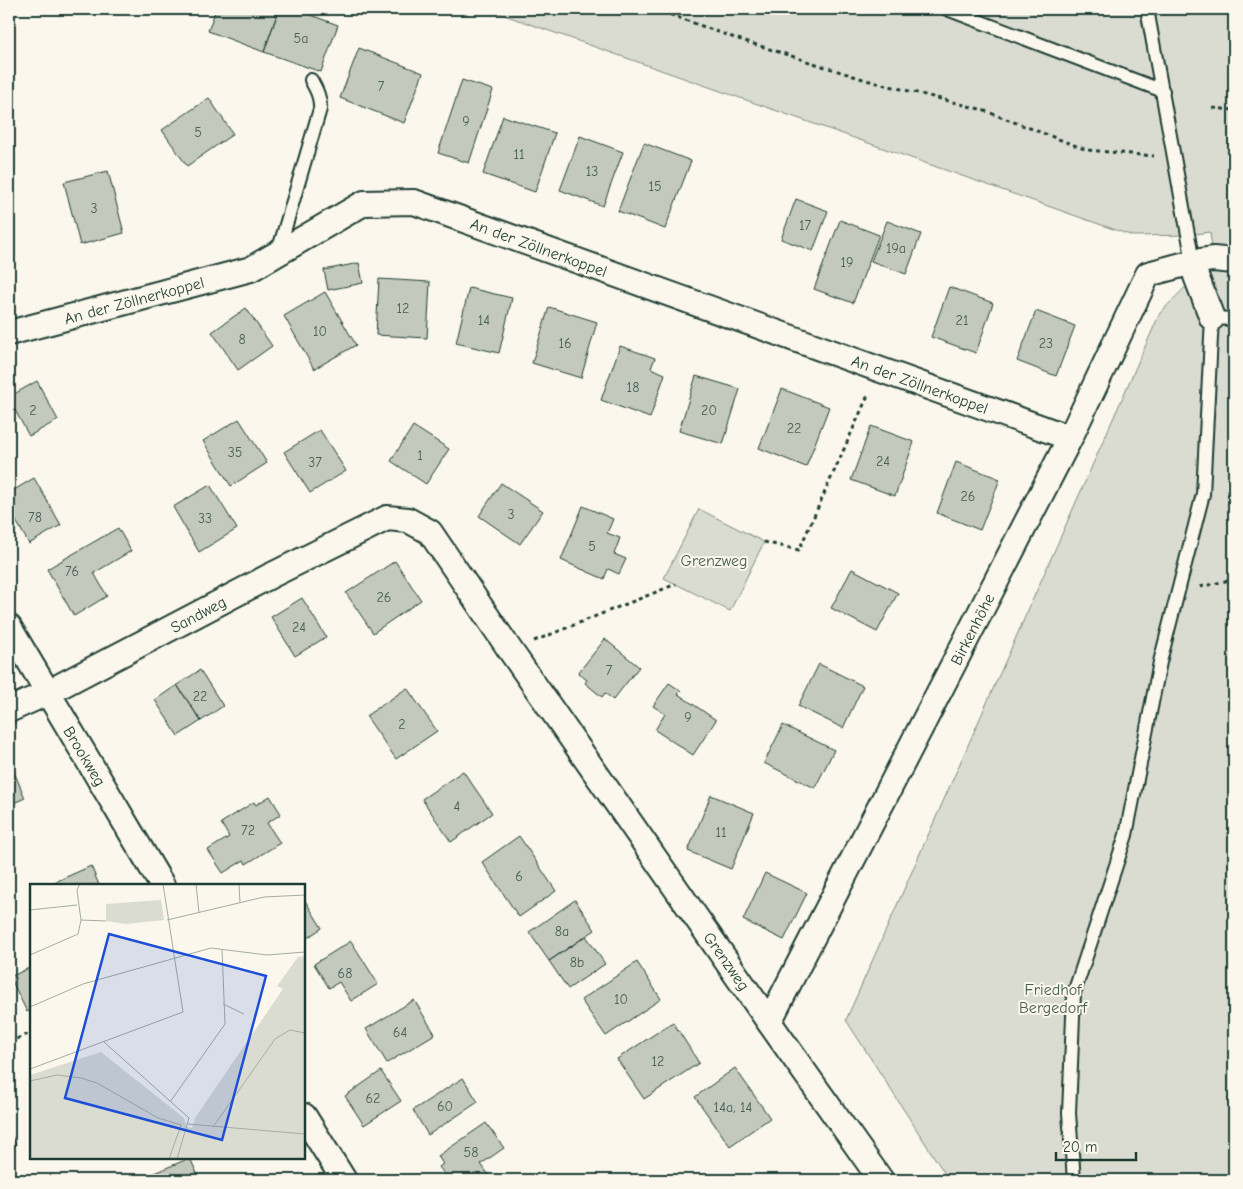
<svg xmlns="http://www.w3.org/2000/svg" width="1243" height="1189" font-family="'Comic Neue',sans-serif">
	<rect width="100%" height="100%" fill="#fbf7ec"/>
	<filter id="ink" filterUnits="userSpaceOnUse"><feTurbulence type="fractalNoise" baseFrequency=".02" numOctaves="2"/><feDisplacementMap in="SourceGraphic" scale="10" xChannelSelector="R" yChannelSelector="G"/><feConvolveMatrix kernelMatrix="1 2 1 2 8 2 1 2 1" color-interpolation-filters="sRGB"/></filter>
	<g filter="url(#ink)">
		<path fill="#dbdcd1" stroke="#7d8c82" d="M487 9H1234V1180H949L846 1020 1160 313 1196 276 1215 272 1210 232 1189 235 1133 236Z
			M699 509 764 542 730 611 664 578Z"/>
		<path fill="#c4c9be" stroke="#1f3d34" d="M216 9H279L264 52 208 31Z
			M279 9H294L338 25 321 72 264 52Z
			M359 48 423 73 404 123 340 98Z
			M462 80 493 90 469 163 438 153Z
			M209 98 233 134 187 166 162 130Z
			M503 116 555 133 535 192 483 174Z
			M580 136 623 152 603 206 560 190Z
			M644 143 691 161 665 229 618 211Z
			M108 171 124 233 80 245 64 182Z
			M796 199 828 211 813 251 781 239Z
			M840 220 879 235 853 303 814 289Z
			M887 221 921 234 906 274 871 261Z
			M359 263 363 283 328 290 324 270Z
			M379 279 430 282 427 338 376 335Z
			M949 287 993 303 976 353 931 337Z
			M469 288 512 298 499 353 456 343Z
			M325 292 356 345 314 369 284 316Z
			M549 307 597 322 581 378 532 363Z
			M246 308 272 346 238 370 212 332Z
			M1036 311 1075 326 1056 376 1017 361Z
			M620 346 655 358 651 368 665 374 650 418 601 400Z
			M696 376 740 389 723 444 679 431Z
			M37 381 58 420 29 436 9 399V397Z
			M782 389 829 407 806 467 759 448Z
			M239 419 267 463 231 486 203 441Z
			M413 426 449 449 426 484 391 461Z
			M871 426 914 442 895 496 851 480Z
			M320 430 346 471 310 493 284 452Z
			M956 462 1000 479 980 530 937 513Z
			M34 478 61 525 29 544 9 508V493Z
			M501 483 543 511 520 544 479 516Z
			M210 485 237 529 199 552 173 507Z
			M583 506 613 519 607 533 620 538 614 554 626 559 619 574 608 569 604 579 561 560Z
			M118 528 131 551 94 573 107 596 74 616 47 569Z
			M395 561 421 600 373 633 346 593Z
			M852 569 898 593 877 632 831 608Z
			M302 598 326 637 295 656 271 617Z
			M605 639 639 667 613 700 605 693 602 697 585 683 587 680 578 673Z
			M819 664 863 686 843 728 798 706Z
			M200 670 223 706 201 721 177 685Z
			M669 683 681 691 678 694 716 720 693 755 655 730 665 714 653 706Z
			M177 685 201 721 178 736 155 700Z
			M407 688 437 731 396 759 366 716Z
			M783 725 834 750 815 788 764 763Z
			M9 760 25 798 9 805Z
			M463 771 492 813 451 842 422 799Z
			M711 795 754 813 731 869 688 851Z
			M270 796 281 814 267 823 280 843 246 864 244 860 223 873 208 850 229 837 221 823 254 802 256 805Z
			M519 836 556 891 519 917 482 862Z
			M91 866 99 885H57L55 882Z
			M765 873 807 893 784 940 743 920Z
			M304 899 322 928 304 940Z
			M575 900 595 930 549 961 529 932Z
			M586 936 605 964 568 989 549 961Z
			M351 941 378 984 351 1001 339 982 329 988 314 964Z
			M637 962 661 999 606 1036 581 1000Z
			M31 967V1010L27 1012 10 977Z
			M414 1000 435 1034 387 1063 366 1029Z
			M673 1022 699 1063 644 1099 617 1059Z
			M735 1068 770 1118 730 1146 695 1097Z
			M381 1071 401 1101 364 1125 345 1096Z
			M463 1078 478 1102 428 1135 413 1110Z
			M486 1123 504 1148 481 1164 492 1180H439L446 1176 439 1167 443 1164 438 1156Z
			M9 1129 16 1145 9 1148Z
			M190 1158 200 1180H143L142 1178Z"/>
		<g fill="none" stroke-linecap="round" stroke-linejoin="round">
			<g stroke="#1f3d34" stroke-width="16">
				<path id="lane" d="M947 9 1163 91
					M1147 9 1193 262
					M278 252 320 109C321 98 316 89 311 80
					M1074 1180 1069 1113 1074 993 1126 835 1160 662 1203 494 1212 318 1234 319"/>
			</g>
			<g stroke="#1f3d34" stroke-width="28">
				<path id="street" d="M1193 262 1196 276 1212 318
					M9 333 251 269 364 203 414 202 1070 438
					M9 627 162 885
					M9 710 47 693 270 576 387 518 408 520 430 532 510 650 769 1022 881 1180
					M769 1022 1070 438 1148 274 1193 262 1213 259 1234 261
					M304 1116 344 1180"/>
			</g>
			<path stroke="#1f3d34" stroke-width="3" stroke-dasharray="4 4" stroke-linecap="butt" d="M655 9 732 37 866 80 980 109 1087 150 1154 156
				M1213 108 1234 110
				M764 542 799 550 869 393
				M1200 587 1234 579
				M534 641 676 584
				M9 1042 31 1033"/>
			<use href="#lane" stroke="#fbf7ec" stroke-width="12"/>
			<use href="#street" stroke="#fbf7ec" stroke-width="24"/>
		</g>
	</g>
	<g text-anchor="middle" stroke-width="4" stroke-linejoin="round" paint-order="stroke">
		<g font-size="14" fill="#486056">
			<text x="301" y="43">5a</text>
			<text x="381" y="91">7</text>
			<text x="466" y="126">9</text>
			<text x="198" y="137">5</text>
			<text x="519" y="159">11</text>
			<text x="592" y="176">13</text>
			<text x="655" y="191">15</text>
			<text x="94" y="213">3</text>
			<text x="805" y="230">17</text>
			<text x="896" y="253">19a</text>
			<text x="847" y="267">19</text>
			<text x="403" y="313">12</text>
			<text x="484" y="325">14</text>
			<text x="962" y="325">21</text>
			<text x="320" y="336">10</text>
			<text x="242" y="344">8</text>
			<text x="565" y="348">16</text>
			<text x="1046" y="348">23</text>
			<text x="633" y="392">18</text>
			<text x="33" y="415">2</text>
			<text x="709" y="415">20</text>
			<text x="794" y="433">22</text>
			<text x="235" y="457">35</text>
			<text x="420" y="460">1</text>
			<text x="883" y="466">24</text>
			<text x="315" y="467">37</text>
			<text x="968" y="501">26</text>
			<text x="511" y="519">3</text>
			<text x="35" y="522">78</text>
			<text x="205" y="523">33</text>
			<text x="592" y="551">5</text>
			<text x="72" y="576">76</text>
			<text x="384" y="602">26</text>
			<text x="299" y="632">24</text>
			<text x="609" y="675">7</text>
			<text x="200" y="701">22</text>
			<text x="688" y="722">9</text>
			<text x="402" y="729">2</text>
			<text x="457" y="811">4</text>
			<text x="248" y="835">72</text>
			<text x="721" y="837">11</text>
			<text x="519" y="881">6</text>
			<text x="562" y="936">8a</text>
			<text x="577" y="967">8b</text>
			<text x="345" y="978">68</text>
			<text x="621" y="1004">10</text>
			<text x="400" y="1037">64</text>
			<text x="658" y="1066">12</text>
			<text x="373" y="1103">62</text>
			<text x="445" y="1111">60</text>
			<text x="733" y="1112">14a, 14</text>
			<text x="471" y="1157">58</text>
		</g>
		<g font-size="16" fill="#1f3d34" stroke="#fbf7ec">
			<text transform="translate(539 247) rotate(20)" y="6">An der Zöllnerkoppel</text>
			<text transform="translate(134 300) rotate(-15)" y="6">An der Zöllnerkoppel</text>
			<text transform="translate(920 384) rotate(20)" y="6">An der Zöllnerkoppel</text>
			<text transform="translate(198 614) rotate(-28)" y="6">Sandweg</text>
			<text transform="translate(972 629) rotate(-63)" y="6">Birkenhöhe</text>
			<text transform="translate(85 756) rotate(59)" y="6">Brookweg</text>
			<text transform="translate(727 961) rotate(55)" y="6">Grenzweg</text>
		</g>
		<g font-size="16" fill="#455d53" stroke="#fbf7ec">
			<text x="714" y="566">Grenzweg</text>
			<text x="1053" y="995">Friedhof<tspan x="1053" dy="18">Bergedorf</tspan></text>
		</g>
	</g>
	<g transform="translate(30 884)">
		<rect width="275" height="275" fill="#fbf7ec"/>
		<path d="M131 16 134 36 96 40 76 37V20ZM275 72V275H0V191L71 168 154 234 157 243 162 244 165 234 253 105 247 102 268 73Z" fill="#dbdcd1"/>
		<path fill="none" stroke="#a3ada2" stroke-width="1" d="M166 0 169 29M209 0 210 19M0 26 47 21M51 36 76 37M137 36 234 13 275 11M0 71 48 50 51 36 47 6 50 0M193 120 214 130M0 123 53 100 181 64 237 71 275 68M74 158 159 234 147 275M0 185 153 128 133 0M0 197 27 191 51 194 67 199 128 234 151 241 139 275M140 218 195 140 192 65M158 240 275 250M183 243 245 155 260 146 275 149"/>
		<path fill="#1d4ed8" fill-opacity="0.15" stroke="#1d4ed8" stroke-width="2.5" d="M79 50 236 92 192 256 35 214Z"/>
		<rect width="275" height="275" fill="none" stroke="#1f3d34" stroke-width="2.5"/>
	</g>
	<rect width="1243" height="1189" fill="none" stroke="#fbf7ec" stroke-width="30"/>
	<rect x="15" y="15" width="1213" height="1159" fill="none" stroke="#1f3d34" stroke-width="2" filter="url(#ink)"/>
	<path d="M1056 1152v8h80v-8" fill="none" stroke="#1f3d34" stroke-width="2.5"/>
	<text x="1063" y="1152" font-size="15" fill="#1f3d34" stroke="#fbf7ec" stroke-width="4" paint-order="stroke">20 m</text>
</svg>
